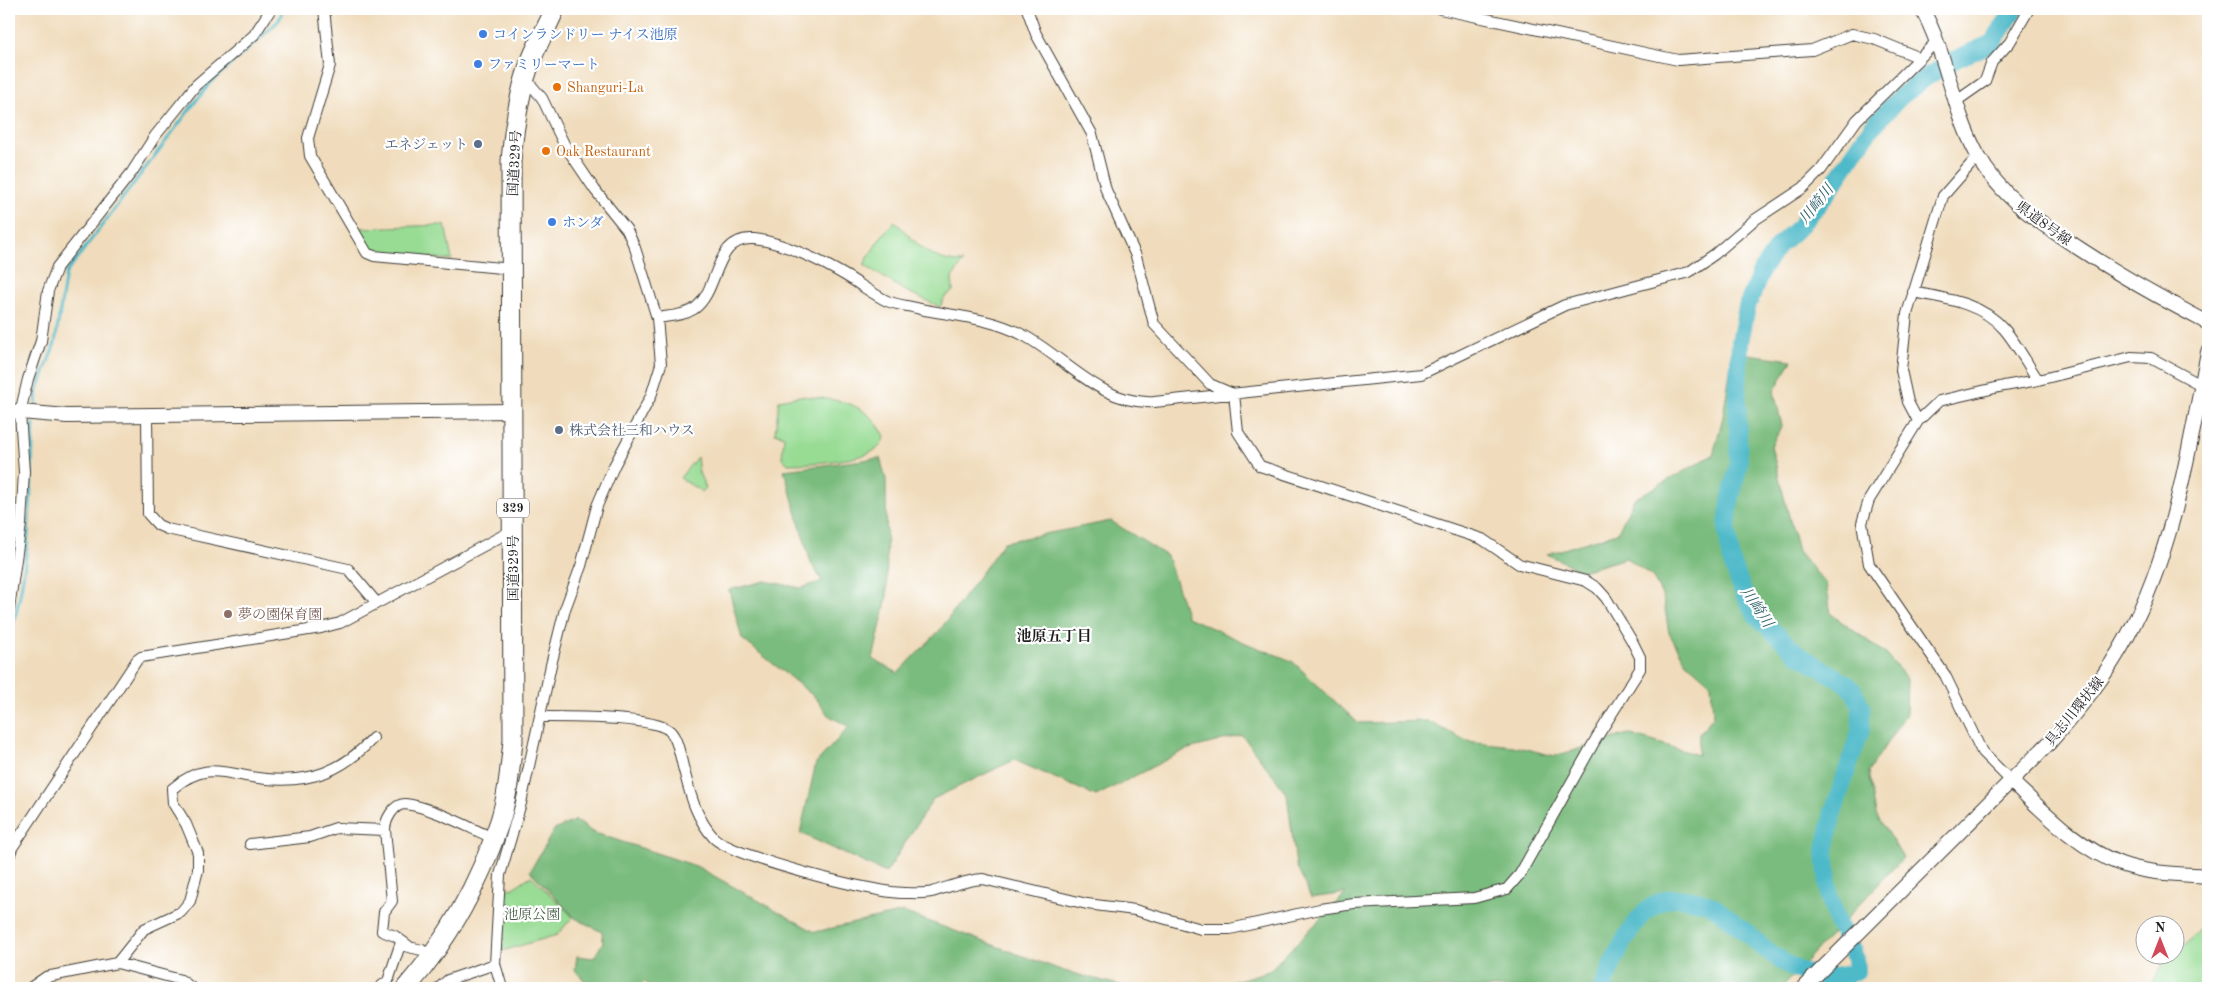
<svg xmlns="http://www.w3.org/2000/svg" width="2217" height="997" font-family="'Old Standard TT','Noto Serif JP',serif">
	<rect width="100%" height="100%" fill="#fff"/>
	<filter id="ink" filterUnits="userSpaceOnUse"><feTurbulence type="fractalNoise" baseFrequency=".02" numOctaves="2"/><feDisplacementMap in="SourceGraphic" scale="10" xChannelSelector="R" yChannelSelector="G"/><feConvolveMatrix kernelMatrix="1 2 1 2 8 2 1 2 1" color-interpolation-filters="sRGB"/></filter>
	<filter id="wash" filterUnits="userSpaceOnUse"><feTurbulence type="fractalNoise" baseFrequency=".0096" numOctaves="4" result="noise"/><feDisplacementMap in="SourceGraphic" scale="20" xChannelSelector="R" yChannelSelector="G"/><feGaussianBlur stdDeviation="1.12" result="paint"/><feColorMatrix in="noise" values="0 0 0 0 0 0 0 0 0 0 0 0 0 0 0 0 0 1.4 0 .05"/><feComposite in="paint" operator="in"/></filter>
	<g filter="url(#wash)">
		<rect width="100%" height="100%" fill="#f0dcbc"/>
		<path fill="#98dc94" stroke="#5a7c58" d="M895 221C915 242 932 263 963 262L952 278 953 291 945 297 940 307 902 289 864 265C873 248 882 234 895 221Z
			M445 225 452 260 376 252 370 249 360 228Z
			M800 396C839 400 863 399 885 436 884 439 882 443 880 446 867 461 808 464 788 464L782 458 784 436 775 433 779 400Z
			M697 457 699 473 706 488 702 492 680 478Z
			M531 876 573 917 557 935 502 951 507 889 513 888Z
			M2208 909V938L2203 949 2208 951 2205 959 2208 961V988H2146L2156 978 2167 956 2174 954 2175 951 2187 944 2197 932Z"/>
		<path fill="#7abc7e" stroke="#4b6c4d" d="M1733 352 1792 360 1774 391 1782 426 1771 446 1798 551 1826 584 1831 614 1886 654 1907 679 1906 714 1868 772 1876 814 1903 858 1781 988H1211L1269 971 1346 893 1311 898 1296 865 1287 794 1242 735 1185 750 1096 796 1014 760 933 799 886 873 800 833 816 763 849 727 828 715 816 698 742 639 729 590 765 581 801 588 822 581 811 563 784 470 880 458 886 479 887 597 873 659 898 673 940 630 1004 542 1111 521 1167 556 1187 617 1248 644 1292 661 1358 723 1427 721 1467 741 1513 746 1555 756 1628 734 1698 755 1699 734 1713 717 1711 684 1686 662 1669 633 1663 597 1652 576 1626 558 1582 571 1547 554 1617 533 1634 499 1713 455 1723 417Z
			M576 820 592 832 696 866 815 932 903 912 1064 971 1131 988H653L645 982 634 988H591L575 970 577 956 594 958 603 942 602 932 575 918 530 871 554 830Z"/>
		<g fill="none" stroke-linecap="round" stroke-linejoin="round">
			<path stroke="#4db9c9" stroke-width="3" d="M36 404 37 392 55 343 66 273 209 84 271 28 279 20 283 9
				M9 639C31 570 30 495 34 424
				M1848 988 1856 971"/>
			<path stroke="#4db9c9" stroke-width="18" d="M1603 988C1613 960 1633 911 1664 900 1672 897 1682 898 1690 900 1698 901 1706 902 1712 906 1756 933 1796 997 1856 971L1855 959 1852 950 1838 924 1829 896 1825 850 1833 812 1861 729V706L1854 691 1847 684 1799 655 1765 624 1756 615 1744 594 1731 560 1727 528 1730 501 1739 464 1737 400 1740 342 1747 307 1762 269 1779 245 1799 227 1825 196 1872 127 1900 97 1928 76 1956 59 1992 43 2015 9"/>
		</g>
	</g>
	<g filter="url(#ink)">
		<g fill="none" stroke-linecap="round" stroke-linejoin="round">
			<g stroke="#3c3934" stroke-width="12">
				<path id="street" d="M324 9 330 65 308 138 310 156 367 253 374 256 512 269
					M1027 9 1036 34 1092 134 1106 190 1136 256 1154 324 1210 384 1233 394
					M1440 9 1678 60 1812 50 1852 34 1874 39 1913 55 1918 60
					M1955 102 1985 81 1992 62 2010 42 2029 9
					M1913 292C1944 298 1982 303 2004 329 2017 344 2027 364 2038 380
					M657 318C669 316 683 316 694 309 720 291 713 236 754 239 783 242 823 262 848 277 861 285 873 294 887 301 897 305 910 306 920 309 955 316 991 318 1023 335 1066 358 1101 405 1154 402L1421 374 1565 305 1689 272 1715 254 1753 221 1803 188 1821 170 1857 120 1936 42
					M147 414 148 514 158 525 167 529 348 569 376 602
					M1918 421 1908 402 1901 370 1907 314 1943 196 1978 156
					M9 609 21 524 24 472 20 413 28 379 41 341 48 291 57 267 132 172 155 136 176 110 196 85 254 35 271 9
					M540 717C563 717 654 716 670 731 679 740 681 762 685 774 691 798 697 819 714 838 733 857 877 894 905 893 914 893 924 894 932 892 949 887 965 880 983 879L1087 904 1135 910 1201 929H1230L1320 909 1354 904 1474 898 1507 889 1520 874 1597 737 1640 669V657L1632 641 1606 598 1597 588 1586 581 1519 564 1482 539 1260 466 1238 432 1234 394
					M2012 782 1982 752 1945 675 1869 564 1862 523 1869 500 1918 421 1939 401 2004 386 2038 380 2131 357 2151 358 2201 385
					M250 844 310 837 336 828 385 830
					M9 857 12 848 137 660 141 657 321 628 340 623 513 530
					M410 947 395 936 382 931 384 912 392 901 385 830C385 821 393 804 405 804 429 806 470 828 493 838
					M117 963 144 929 181 912 190 901 198 870V853L186 824 173 803 172 789C208 758 228 776 266 779 311 783 343 771 373 738
					M30 988 46 977 117 963 181 980 192 988
					M379 988 388 981 400 945 422 950 432 956
					M439 988 448 980 495 964
					M502 988 495 964 500 875 521 803 551 665 565 609 581 566 597 506 614 466 651 396 661 364 657 318 635 248 627 230 595 190 564 144 542 98 526 79"/>
			</g>
			<g stroke="#3c3934" stroke-width="16">
				<path id="secondary" d="M1922 9C1947 54 1952 108 1977 154 2000 197 2040 223 2080 249 2121 276 2164 300 2208 323
					M9 411 67 416 512 411
					M2012 782C2044 812 2079 849 2121 864 2149 874 2179 874 2208 876
					M1803 988 2050 742C2079 709 2106 676 2127 637 2174 550 2189 449 2208 352"/>
			</g>
			<g stroke="#3c3934" stroke-width="21">
				<path id="highway" d="M406 988C448 940 480 882 500 821 508 795 510 768 513 741L511 161C514 127 519 90 532 58 539 41 548 25 555 9"/>
			</g>
			<use href="#street" stroke="#fff" stroke-width="10"/>
			<use href="#secondary" stroke="#fff" stroke-width="14"/>
			<use href="#highway" stroke="#fff" stroke-width="19"/>
		</g>
	</g>
	<g fill="#3f7fe0" stroke="#fff" stroke-width="2">
		<circle cx="483" cy="34" r="5"/>
		<circle cx="478" cy="64" r="5"/>
		<circle cx="552" cy="222" r="5"/>
	</g>
	<g fill="#e8710a" stroke="#fff" stroke-width="2">
		<circle cx="557" cy="87" r="5"/>
		<circle cx="546" cy="151" r="5"/>
	</g>
	<g fill="#5c6f8a" stroke="#fff" stroke-width="2">
		<circle cx="478" cy="144" r="5"/>
		<circle cx="559" cy="430" r="5"/>
	</g>
	<circle fill="#8d6e63" stroke="#fff" stroke-width="2" cx="228" cy="614" r="5"/>
	<g text-anchor="middle" stroke-width="4.5" stroke-linejoin="round" paint-order="stroke">
		<rect fill="#fff" stroke="#606060" stroke-width="1" x="497" y="498.5" width="32" height="19" rx="4"/>
		<g font-size="12" font-weight="bold" fill="#1c1c1c">
			<text x="513" y="512">329</text>
		</g>
		<g font-size="14" fill="#366cbe" stroke="#fff" text-anchor="start">
			<text x="493" y="39">コインランドリー ナイス池原</text>
			<text x="488" y="69">ファミリーマート</text>
			<text x="562" y="227">ホンダ</text>
		</g>
		<g font-size="14" fill="#c56008" stroke="#fff" text-anchor="start">
			<text x="567" y="92">Shanguri-La</text>
			<text x="556" y="156">Oak Restaurant</text>
		</g>
		<g font-size="14" fill="#4e5e75" stroke="#fff" text-anchor="end">
			<text x="468" y="149">エネジェット</text>
			<text x="569" y="435" text-anchor="start">株式会社三和ハウス</text>
		</g>
		<g font-size="14" fill="#1c1c1c" stroke="#fff">
			<text transform="translate(514 163) rotate(-87)" y="5">国道329号</text>
			<text transform="translate(2044 223) rotate(36)" y="5">県道8号線</text>
			<text transform="translate(513 568) rotate(-90)" y="5">国道329号</text>
			<text transform="translate(2074 711) rotate(-51)" y="5">具志川環状線</text>
		</g>
		<g font-size="14" fill="#785e54" stroke="#fff" text-anchor="start">
			<text x="238" y="619">夢の園保育園</text>
		</g>
		<g font-size="14" fill="#475f46" stroke="#fff">
			<text x="532" y="919">池原公園</text>
		</g>
		<g font-size="15" font-style="italic" fill="#32636a" stroke="#fff">
			<text transform="translate(1816 204) rotate(-51)" y="5">川崎川</text>
			<text transform="translate(1757 607) rotate(56)" y="5">川崎川</text>
		</g>
		<g font-size="15" font-weight="bold" fill="#1c1c1c" stroke="#fff">
			<text x="1054" y="641">池原五丁目</text>
		</g>
	</g>
	<rect width="2217" height="997" fill="none" stroke="#fff" stroke-width="30"/>
	<g transform="translate(2160 940)"><circle r="24" fill="#ffffff" stroke="#a4a4a4"/>
	<path d="M0-4L9 19L0 12L-9 19Z" fill="#d1495b"/>
	<text y="-8" font-size="14" font-weight="bold" text-anchor="middle" fill="#1c1c1c">N</text>
	</g>
</svg>
